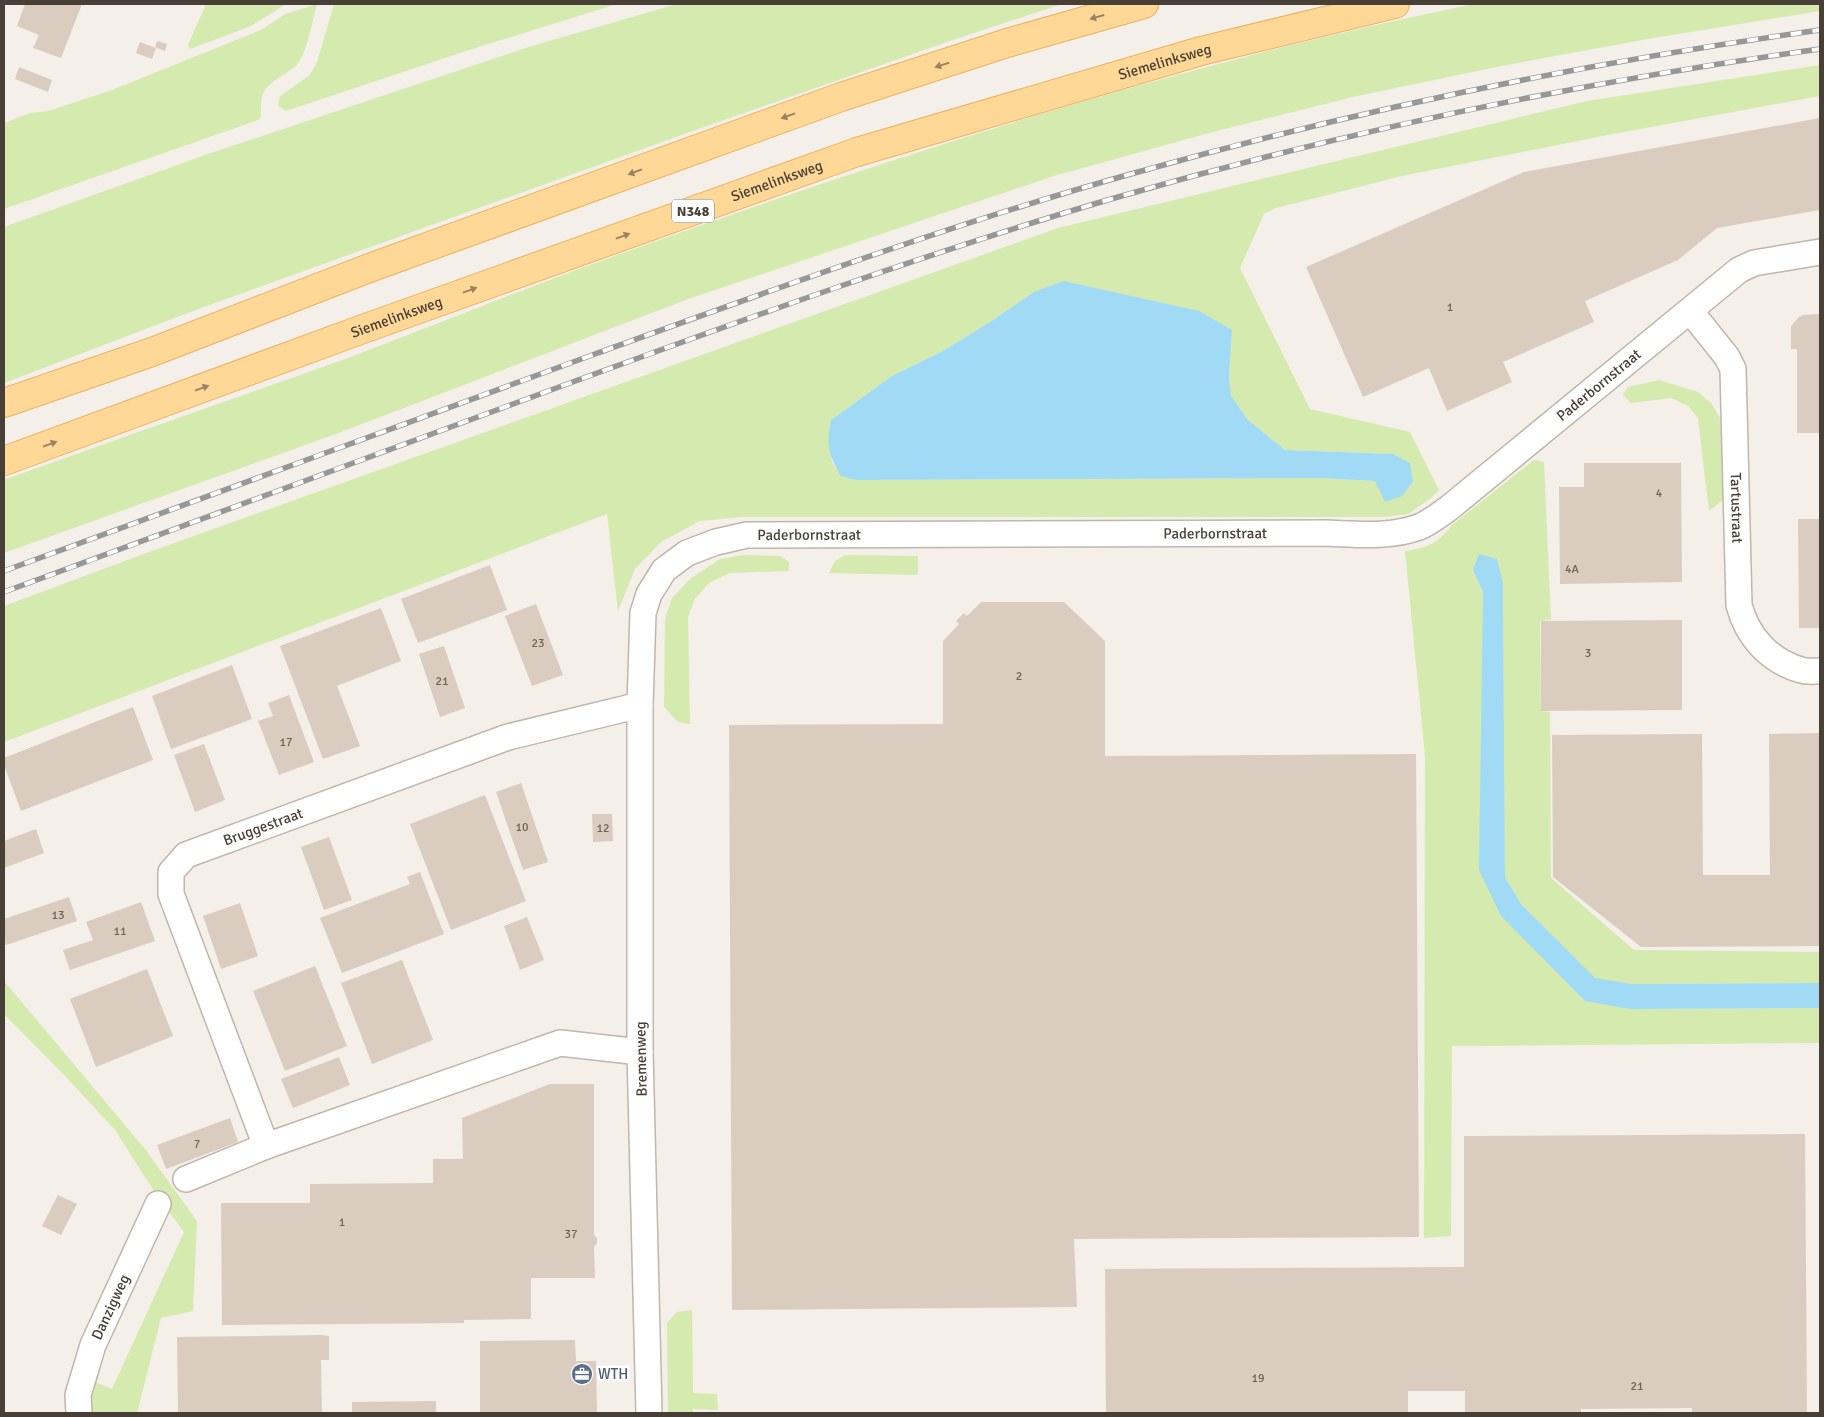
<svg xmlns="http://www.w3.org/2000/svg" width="1824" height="1417" font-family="Signika,sans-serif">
	<rect width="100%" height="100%" fill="#f4efe8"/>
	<path fill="#d5eaaf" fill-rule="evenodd" d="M206 4H286L251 26 190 49 188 45Z
		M317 4C312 22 309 43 300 60 297 66 291 70 286 73 264 87 260 90 261 117L258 120 4 209V123L30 113 48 111 112 90 261 30 285 14Z
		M334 4H617L466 51 286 111 278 106 280 96 310 75 317 62Z
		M677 4H1062L950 41 704 127 201 308 4 383V227L208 154 532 46Z
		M1474 4H1820V11L1654 38 1501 66 1353 97 1209 133 1054 176 688 299 336 434 4 553V479L9 478C121 438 233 399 345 359 422 330 499 299 576 270 870 163 1168 66 1474 4Z
		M1820 65V96L1613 134 1402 176 1276 208 1264 214 1240 268 1310 409 1410 432 1439 490 1431 498 1408 514 1383 517H740L700 521 661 542 635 569 618 611 607 514 4 742V606L160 548 1058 228 1587 101ZM1034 292 1232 330 1229 376 1231 396 1247 419 1285 450 1393 454 1413 483 1408 489 1375 481 1319 478 855 480 841 475 832 462 831 420 892 376 943 351 993 320Z
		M1659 380 1698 392 1711 403 1722 421 1724 499 1709 511 1698 418 1688 406 1671 398 1631 403 1623 395 1628 387Z
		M1534 460 1544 462 1551 620 1540 621 1541 711 1550 712 1551 878 1634 950 1820 952V983L1632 984 1594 978 1521 904 1505 877 1503 583 1473 570 1483 592 1501 916 1630 1009 1820 1008V1043L1452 1046 1451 1236 1424 1238 1425 756 1405 551C1428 548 1438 543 1452 525Z
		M744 555 780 556 789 562V571L729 573 709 583 695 599 688 617 690 724 678 722 664 707 665 619 672 598 690 579 720 559Z
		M845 555 918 556V575L829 573 835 561Z
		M4 981 145 1149 197 1221 193 1311 161 1318 137 1413H86L90 1380 112 1389 184 1232 152 1188 115 1130 66 1077 4 1014Z
		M692 1310 693 1393 717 1394 718 1410 693 1409V1413H668L667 1323 677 1312Z"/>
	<path fill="#a1daf4" d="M1064 281 1199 311 1232 330 1229 376 1231 396 1247 419 1285 450 1393 454 1410 463 1413 482 1402 496 1385 502 1375 481 1319 478 855 480 841 476C828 454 826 444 831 420L892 376 943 351 993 320 1034 292Z
		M1479 554 1497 559 1503 583 1505 877 1521 904 1595 978 1632 984 1820 983V1008L1630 1009 1585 1001 1501 916 1479 870 1483 592 1473 570Z"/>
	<path fill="#dacdbf" d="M25 4H82L61 58 33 48 39 35 17 26Z
		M157 41 167 44 165 51 155 47Z
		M140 42 156 48 152 59 136 53Z
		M19 67 52 80 48 92 15 79Z
		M1820 118V210L1717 228 1678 260 1585 301 1594 322 1503 362 1512 382 1447 411 1429 368 1363 397 1306 267 1524 172Z
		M1820 314V433H1797V349H1791V326L1799 317 1803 315Z
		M1584 463H1681L1682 582 1560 584 1559 487H1584Z
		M1798 519H1820V628H1799Z
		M490 565 507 610 418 643 401 599Z
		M981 602H1064L1105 641V756L1416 754 1419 1237 1074 1239 1077 1307 732 1310 729 725 943 724V641L959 624 956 621 964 613 967 616Z
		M536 604 563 675 532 686 505 616Z
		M381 608 401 661 337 686 360 746 323 759 280 646Z
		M1682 620V710L1541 711V621Z
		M444 646 465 708 440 717 419 654Z
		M232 665 252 719 171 749 152 696Z
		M289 695 314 762 279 775 258 721 273 716 268 703Z
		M133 707 153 760 21 811 4 765V758Z
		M1820 733V946L1641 947 1553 877 1552 735 1702 734 1703 875H1770L1769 734Z
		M204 744 225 800 195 812 174 755Z
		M521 783 548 862 523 870 496 792Z
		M485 795 526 901 451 930 410 824Z
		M592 814H612L613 841 593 842Z
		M36 829 44 853 4 868V841Z
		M329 837 352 900 324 910 301 847Z
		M420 872 444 934 342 973 320 918 410 884 407 877Z
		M69 897 77 921 6 945 4 938V919Z
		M141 902 155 941 70 970 63 950 93 940 86 922Z
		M240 903 258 956 221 969 203 916Z
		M527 917 544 960 520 970 504 926Z
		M402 960 433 1040 372 1064 341 983Z
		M315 966 347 1046 285 1071 253 991Z
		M147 969 173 1036 96 1067 70 999Z
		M339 1057 350 1085 293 1108 281 1079Z
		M550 1084H594V1235L597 1238V1243L594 1247 595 1278H531V1319L464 1320V1323L222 1325 221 1203H310V1184L433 1183V1159H463L462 1118Z
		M230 1118 238 1142 166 1169 157 1145Z
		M1805 1134 1807 1413H1692V1408L1581 1409V1413H1465V1391H1408V1413H1106L1105 1269 1464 1267V1136Z
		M58 1195 77 1204 61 1235 42 1226Z
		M321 1335 329 1336V1360H321L322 1413H178L177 1337Z
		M575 1340 576 1361H596L597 1413H480V1341Z
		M436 1401V1413H352V1402Z"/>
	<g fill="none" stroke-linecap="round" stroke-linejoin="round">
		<g stroke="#c0b6aa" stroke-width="28">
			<g id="minor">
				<path id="s1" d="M1691 312 1727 357 1733 369 1739 605C1747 636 1769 661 1801 670 1807 672 1814 671 1820 671"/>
				<path id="s2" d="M266 1146 171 894V872L186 855 508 737 640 705"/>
				<path d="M186 1179 266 1146 560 1043 640 1052"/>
				<path id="s3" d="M79 1413 78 1395 93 1345 158 1204"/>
				<path id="s4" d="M649 1413 640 1052V705L643 613 649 594 664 570 687 553 716 542 747 535 1325 533C1356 534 1389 538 1419 527 1429 523 1439 515 1449 508L1739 270 1754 263 1820 252"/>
			</g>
		</g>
		<g stroke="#e9b361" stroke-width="30">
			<g id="primary">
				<path d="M4 403 152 352 372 267 841 97 1007 43 1144 4"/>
				<path id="s5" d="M4 461 363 329 857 152 1201 51 1395 4"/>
			</g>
		</g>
		<use href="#minor" stroke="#fff" stroke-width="25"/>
		<use href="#primary" stroke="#ffd796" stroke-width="28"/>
		<g stroke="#979797" stroke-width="5.5">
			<path id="rail" d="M4 571C201 499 398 426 595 354 775 289 954 223 1138 172 1362 109 1590 62 1820 30
				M4 592C189 524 374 455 559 387 742 320 924 254 1111 199 1343 132 1580 82 1820 49"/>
		</g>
		<use href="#rail" stroke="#fff" stroke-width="4" stroke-dasharray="11" stroke-linecap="butt"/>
	</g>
	<defs><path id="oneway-solid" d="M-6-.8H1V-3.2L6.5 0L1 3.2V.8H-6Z" transform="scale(1.25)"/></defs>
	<g fill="#9a8361">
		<use href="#oneway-solid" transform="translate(1097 17) rotate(164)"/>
		<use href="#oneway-solid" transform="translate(942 65) rotate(162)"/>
		<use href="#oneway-solid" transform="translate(788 116) rotate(160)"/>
		<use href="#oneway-solid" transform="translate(635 172) rotate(160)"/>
		<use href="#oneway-solid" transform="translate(623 236) rotate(-20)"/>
		<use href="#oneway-solid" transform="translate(470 290) rotate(-20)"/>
		<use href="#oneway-solid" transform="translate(202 388) rotate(-20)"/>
		<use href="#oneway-solid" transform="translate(50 444) rotate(-20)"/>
	</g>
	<defs>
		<g id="office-disc" transform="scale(1.125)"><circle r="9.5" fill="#5c6f8a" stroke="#fff"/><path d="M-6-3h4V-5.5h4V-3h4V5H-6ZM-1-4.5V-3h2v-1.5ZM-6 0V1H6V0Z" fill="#fff"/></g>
	</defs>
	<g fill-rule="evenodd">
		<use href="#office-disc" x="582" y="1374"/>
	</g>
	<g text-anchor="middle" stroke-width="5" stroke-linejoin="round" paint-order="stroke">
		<g font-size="12" fill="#6c6258">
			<text x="1450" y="311">1</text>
			<text x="1659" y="497">4</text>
			<text x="1572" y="573">4A</text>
			<text x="538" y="647">23</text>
			<text x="1588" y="657">3</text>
			<text x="1019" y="680">2</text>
			<text x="442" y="685">21</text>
			<text x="286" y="746">17</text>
			<text x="522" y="831">10</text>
			<text x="603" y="832">12</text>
			<text x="58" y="919">13</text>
			<text x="120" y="935">11</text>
			<text x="197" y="1148">7</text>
			<text x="342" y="1226">1</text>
			<text x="571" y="1238">37</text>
			<text x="1258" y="1382">19</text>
			<text x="1637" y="1390">21</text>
		</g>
		<rect fill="#fff" stroke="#7f7972" stroke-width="1" x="672" y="199.5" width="42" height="23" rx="4"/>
		<g font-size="14" font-weight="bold" fill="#483f36">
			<text x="693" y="216">N348</text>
		</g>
		<g font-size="15" fill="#483f36" stroke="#fff">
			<text dy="5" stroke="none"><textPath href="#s5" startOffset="1228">Siemelinksweg</textPath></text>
			<text dy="5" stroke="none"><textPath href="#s5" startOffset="822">Siemelinksweg</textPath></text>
			<text dy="5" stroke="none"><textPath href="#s5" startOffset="418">Siemelinksweg</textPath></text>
			<text dy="5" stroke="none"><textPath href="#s4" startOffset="1842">Paderbornstraat</textPath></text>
			<text dy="5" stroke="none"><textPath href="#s1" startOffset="210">Tartustraat</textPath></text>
			<text dy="5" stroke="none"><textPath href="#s4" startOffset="1408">Paderbornstraat</textPath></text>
			<text dy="5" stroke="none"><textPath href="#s4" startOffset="1002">Paderbornstraat</textPath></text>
			<text dy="5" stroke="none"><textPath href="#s2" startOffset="396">Bruggestraat</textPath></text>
			<text transform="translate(641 1059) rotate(-91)" y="5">Bremenweg</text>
			<text dy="5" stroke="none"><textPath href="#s3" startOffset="112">Danzigweg</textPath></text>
		</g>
		<g font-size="15" fill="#4e5e75" stroke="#fff" text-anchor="start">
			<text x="598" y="1379">WTH</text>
		</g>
	</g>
	<rect width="1824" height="1417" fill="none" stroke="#483f36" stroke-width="10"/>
</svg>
